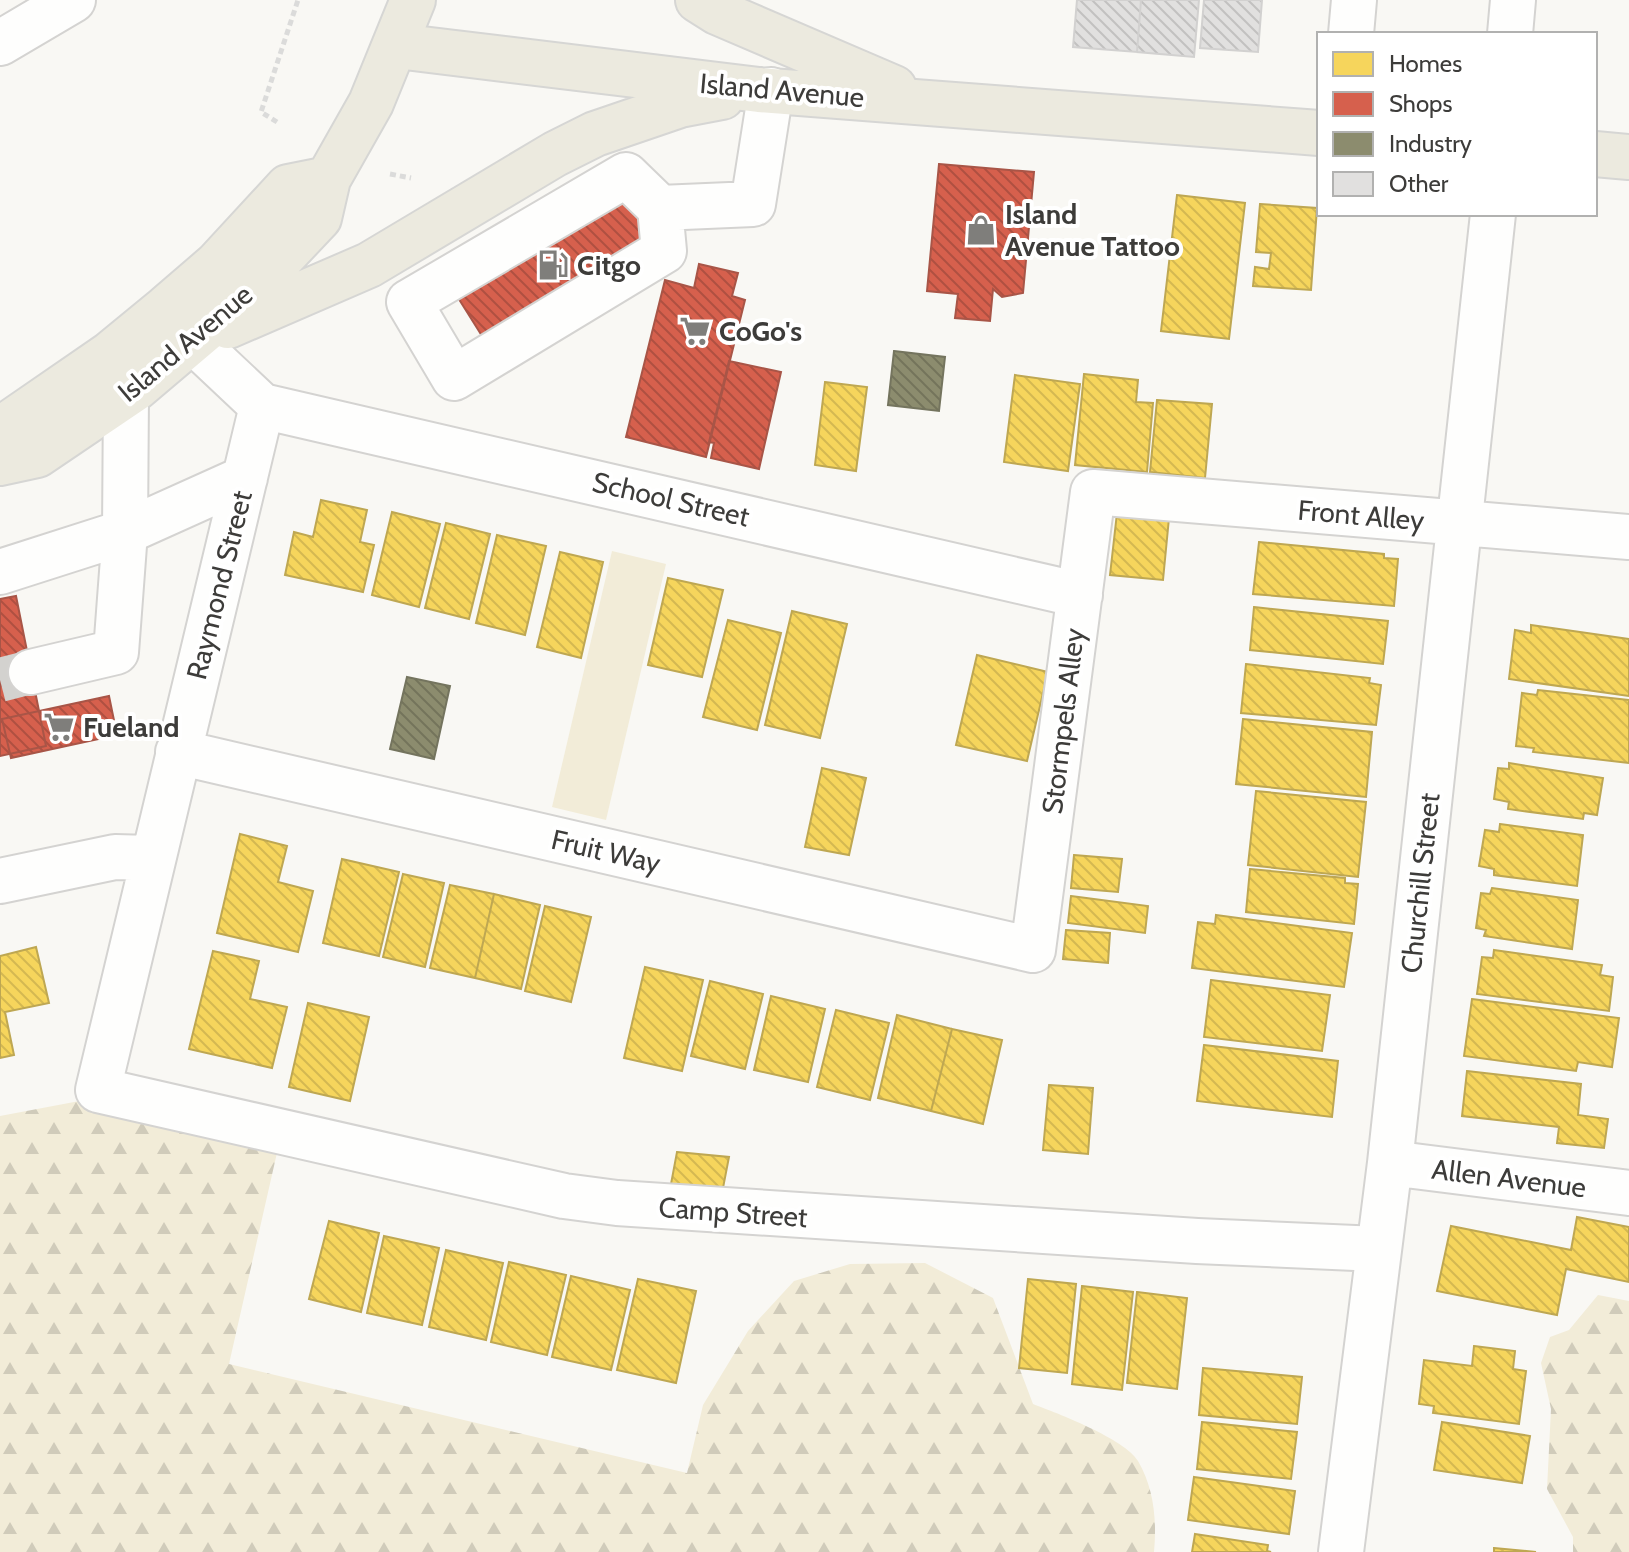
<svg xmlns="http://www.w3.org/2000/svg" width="1629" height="1552" font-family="Cabin,sans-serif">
	<defs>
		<pattern id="forest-firs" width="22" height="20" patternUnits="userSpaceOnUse" patternTransform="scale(2)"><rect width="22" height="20" fill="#f2ecd8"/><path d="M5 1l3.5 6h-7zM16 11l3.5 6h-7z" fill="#d0cbba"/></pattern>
		<pattern id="homes-back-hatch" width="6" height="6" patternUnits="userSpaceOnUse" patternTransform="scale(2)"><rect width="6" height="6" fill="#f6d55c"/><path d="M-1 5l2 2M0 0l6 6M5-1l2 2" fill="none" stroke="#d4b851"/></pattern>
		<pattern id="shops-back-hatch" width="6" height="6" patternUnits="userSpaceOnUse" patternTransform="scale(2)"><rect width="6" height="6" fill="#d6604d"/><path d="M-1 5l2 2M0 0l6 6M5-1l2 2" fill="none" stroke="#af5041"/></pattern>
		<pattern id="industry-back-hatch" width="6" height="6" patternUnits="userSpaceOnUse" patternTransform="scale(2)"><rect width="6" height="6" fill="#8c8c6e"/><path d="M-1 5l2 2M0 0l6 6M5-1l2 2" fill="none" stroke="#74745b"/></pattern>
		<pattern id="building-back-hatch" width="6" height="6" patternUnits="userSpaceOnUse" patternTransform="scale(2)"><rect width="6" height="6" fill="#e1e0df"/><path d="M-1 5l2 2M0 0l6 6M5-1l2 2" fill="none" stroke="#c2c1c0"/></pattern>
	</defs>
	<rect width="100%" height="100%" fill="#f9f8f4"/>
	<path fill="#f2ecd8" d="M612 551 666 564 606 820 552 807Z"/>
	<path fill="url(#forest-firs)" d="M90 1099 279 1144 229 1364 687 1473 703 1405 748 1331 794 1281 850 1264 925 1263 993 1298 1033 1404C1057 1413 1125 1439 1138 1461 1154 1488 1157 1521 1154 1552H0V1116Z
		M1598 1295 1629 1301V1552H1573V1537L1547 1489 1551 1409 1541 1363 1550 1337 1569 1330Z"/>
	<path fill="url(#homes-back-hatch)" stroke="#bea752" stroke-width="2" d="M1177 195 1245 203 1229 339 1161 331Z
		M1260 204 1317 208 1311 290 1253 286 1255 267 1269 269 1271 253 1256 252Z
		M1084 374 1138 380 1136 402 1153 403 1147 472 1075 465Z
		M1015 375 1080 384 1068 471 1004 462Z
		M825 382 867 387 856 471 815 465Z
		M1157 400 1212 404 1205 478 1150 472Z
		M321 500 367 510 360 542 374 545 363 592 285 575 294 532 313 537Z
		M392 512 440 524 419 607 372 595Z
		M1117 513 1169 518 1163 580 1110 575Z
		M446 523 490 534 469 619 425 608Z
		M497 535 546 546 525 635 476 623Z
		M1259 542 1384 554V558L1398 559 1394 606 1253 594Z
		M560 552 603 562 581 658 537 647Z
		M668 578 723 590 702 677 648 665Z
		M1254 607 1388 621 1383 664 1250 650Z
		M792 611 847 624 820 738 765 725Z
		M728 620 781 633 757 730 703 717Z
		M1531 625 1629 639V696L1509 679 1515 630 1531 633Z
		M977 655 1048 672 1027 761 956 745Z
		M1246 664 1370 678 1369 683 1381 685 1376 725 1241 713Z
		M1538 690 1629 700V763L1533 752 1534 748 1516 746 1522 693 1537 695Z
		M1243 719 1372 732 1366 797 1236 784Z
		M1509 763 1603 778 1597 815 1584 813 1583 819 1508 809 1509 802 1494 799 1498 768 1509 769Z
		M822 768 866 778 849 855 805 847Z
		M1256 791 1366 802 1358 877 1248 865Z
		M1500 824 1583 835 1577 886 1494 875V869L1479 866 1485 830 1499 832Z
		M240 834 287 846 278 882 313 891 298 952 217 933Z
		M1074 855 1122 859 1118 892 1071 888Z
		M342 859 399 872 379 956 323 943Z
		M1250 869 1345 878V883L1358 884 1354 924 1246 912Z
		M403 874 444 883 425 967 383 957Z
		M450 885 494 894 475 978 430 968Z
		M1492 888 1578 900 1572 949 1484 936 1486 930 1476 928 1481 893 1490 894Z
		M494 894 540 905 521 989 475 978Z
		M1071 896 1148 906 1145 933 1068 923Z
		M545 906 591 917 571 1002 525 991Z
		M1216 915 1352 933 1344 987 1192 968 1198 922 1215 924Z
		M1066 930 1110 933 1108 963 1063 959Z
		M36 947 49 1003 5 1012 14 1055 0 1058V956Z
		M1494 950 1602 965 1600 975 1613 977 1609 1011 1477 994 1482 957 1493 958Z
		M213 951 259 961 250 999 287 1007 272 1068 189 1049Z
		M645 967 703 980 682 1071 624 1058Z
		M1211 980 1330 995 1322 1051 1204 1037Z
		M710 981 763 994 745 1069 691 1056Z
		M771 996 825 1009 808 1082 754 1070Z
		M1472 999 1619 1018 1612 1067 1578 1062 1576 1071 1464 1056Z
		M308 1003 369 1017 350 1101 289 1087Z
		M836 1010 889 1023 870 1100 817 1087Z
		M897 1015 952 1029 931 1111 878 1098Z
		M952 1029 1002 1040 983 1124 931 1111Z
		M1204 1045 1338 1061 1332 1117 1197 1101Z
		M1467 1071 1581 1084 1578 1115 1608 1119 1604 1148 1557 1143 1559 1127 1462 1116Z
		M1049 1085 1093 1088 1088 1154 1043 1150Z
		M677 1152 729 1157 723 1188 671 1184Z
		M1577 1217 1629 1227V1282L1566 1269 1557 1315 1437 1291 1451 1226 1571 1250Z
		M329 1221 379 1233 361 1312 309 1299Z
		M384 1236 439 1248 422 1325 367 1313Z
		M446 1250 503 1263 486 1340 429 1327Z
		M509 1262 566 1275 547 1355 491 1342Z
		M571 1276 630 1290 611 1370 552 1357Z
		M638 1279 696 1291 676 1383 617 1370Z
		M1028 1279 1076 1284 1067 1373 1019 1368Z
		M1082 1286 1133 1292 1122 1390 1072 1384Z
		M1137 1292 1187 1298 1177 1389 1127 1383Z
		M1474 1346 1515 1351 1513 1369 1526 1371 1519 1424 1433 1413 1434 1406 1419 1404 1424 1360 1472 1366Z
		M1203 1368 1302 1377 1297 1424 1199 1415Z
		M1202 1422 1297 1432 1291 1479 1197 1469Z
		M1442 1422 1530 1436 1522 1483 1434 1470Z
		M1194 1477 1295 1491 1289 1534 1188 1520Z
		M1195 1534 1268 1545 1267 1551 1271 1552H1192Z
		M1494 1548 1536 1552H1494Z"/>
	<path fill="url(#shops-back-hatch)" stroke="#a85547" stroke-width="2" d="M939 164 1034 172 1023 293 1002 297 993 289 990 321 955 318 958 294 927 291Z
		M619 186 653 242 487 344 452 288Z
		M699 264 738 273 732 296 745 300 706 457 626 437 665 280 694 288Z
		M729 361 781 372 759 469 711 458 714 443 709 442Z
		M16 596 46 746 0 756V599Z
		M109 696 117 735 11 758 2 719Z"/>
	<path fill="url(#industry-back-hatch)" stroke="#74745e" stroke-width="2" d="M894 351 945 357 939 411 888 405Z
		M407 677 450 686 434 759 390 749Z"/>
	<path fill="url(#building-back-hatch)" stroke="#d2d1d0" stroke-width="2" d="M1077 0H1141L1137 52 1073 47Z
		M1141 0H1199L1194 57 1137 52Z
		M1204 0H1262L1258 52 1200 48Z"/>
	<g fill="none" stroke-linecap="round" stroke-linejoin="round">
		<path stroke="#d3d2cf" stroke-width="44" stroke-dasharray="44 22" stroke-linecap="butt" d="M0 680 31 672"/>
		<g stroke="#d4d3d1" stroke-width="48">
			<path id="minor" d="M1351 34 1354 0
				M1510 34 1513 0
				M0 43 73 0
				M660 208 664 251 454 378 409 302 626 175 660 208 753 204 771 90
				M193 341 262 406
				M262 406 98 1090 564 1196 617 1203 1197 1241 1378 1249
				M262 406 1080 595
				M0 572 125 532 245 478
				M31 672 116 652 125 532 126 394
				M178 752 1033 950 1093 492 1629 537
				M0 881 115 857 151 858
				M1390 1163 1629 1193
				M1341 1552 1390 1163 1493 214"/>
		</g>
		<g stroke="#d6d6d4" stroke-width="48">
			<path id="major" d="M698 0 717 12 894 88
				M397 46 759 90 1319 133
				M1595 154 1629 157
				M228 326 369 265 555 154 595 134 680 105 722 97
				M0 435 7 425 110 354 166 308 217 264 288 187 328 179
				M0 463 37 455 136 388 248 293 319 218 328 179 371 103 413 0"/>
		</g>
		<path stroke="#dbdbda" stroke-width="5" stroke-dasharray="6 4" stroke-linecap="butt" d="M277 122 261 112 298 0
			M390 174 411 178"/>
		<use href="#minor" stroke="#fefefd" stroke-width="44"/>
		<use href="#major" stroke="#eceadf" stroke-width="44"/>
	</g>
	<defs>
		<g id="shop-bare" transform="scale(2.4)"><path d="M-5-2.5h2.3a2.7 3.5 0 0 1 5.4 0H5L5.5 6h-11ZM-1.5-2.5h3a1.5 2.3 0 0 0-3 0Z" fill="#7f7e7b" stroke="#fff" stroke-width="2.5" paint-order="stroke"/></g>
		<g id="fuel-bare" transform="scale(2.4)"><path d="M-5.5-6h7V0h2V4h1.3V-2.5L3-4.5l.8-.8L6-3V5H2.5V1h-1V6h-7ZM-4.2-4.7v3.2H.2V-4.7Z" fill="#7f7e7b" stroke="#fff" stroke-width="2.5" paint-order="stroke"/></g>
		<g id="supermarket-bare" transform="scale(2.4)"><path d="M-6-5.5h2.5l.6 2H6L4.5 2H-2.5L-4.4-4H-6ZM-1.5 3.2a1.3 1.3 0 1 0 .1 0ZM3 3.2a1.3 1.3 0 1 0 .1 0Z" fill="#7f7e7b" stroke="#fff" stroke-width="2.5" paint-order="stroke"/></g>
	</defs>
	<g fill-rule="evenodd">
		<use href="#shop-bare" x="981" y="230"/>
		<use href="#fuel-bare" x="553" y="265"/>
		<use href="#supermarket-bare" x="695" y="331"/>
		<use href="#supermarket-bare" x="59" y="727"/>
	</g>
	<g text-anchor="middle" stroke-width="8" stroke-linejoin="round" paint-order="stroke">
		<g font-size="28" fill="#3d3c3a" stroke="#fff">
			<text transform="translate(782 90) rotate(5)" y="10">Island Avenue</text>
			<text transform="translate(185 343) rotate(-40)" y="10">Island Avenue</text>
			<text transform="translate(671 499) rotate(13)" y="10">School Street</text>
			<text transform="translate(1361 515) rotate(5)" y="10">Front Alley</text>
			<text transform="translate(219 585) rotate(-76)" y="10">Raymond Street</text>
			<text transform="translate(1063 721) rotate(-83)" y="10">Stormpels Alley</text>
			<text transform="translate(606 851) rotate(13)" y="10">Fruit Way</text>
			<text transform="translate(1420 883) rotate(-84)" y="10">Churchill Street</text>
			<text transform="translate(1509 1178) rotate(7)" y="10">Allen Avenue</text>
			<text transform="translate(733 1212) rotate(4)" y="10">Camp Street</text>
		</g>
		<g font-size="28" font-weight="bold" fill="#3d3c3a" stroke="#fff" text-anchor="start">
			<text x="1005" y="224">Island<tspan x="1005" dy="32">Avenue Tattoo</tspan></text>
			<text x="577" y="275">Citgo</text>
			<text x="719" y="341">CoGo's</text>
			<text x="83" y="737">Fueland</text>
		</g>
	</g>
	<rect x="1317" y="32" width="280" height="184" fill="#ffffff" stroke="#b1b1b0" stroke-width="2"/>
	<rect x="1333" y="52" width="40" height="24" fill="#f6d55c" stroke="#b1b1b0" stroke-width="2"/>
	<text x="1389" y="72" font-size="24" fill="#3d3c3a">Homes</text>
	<rect x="1333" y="92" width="40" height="24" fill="#d6604d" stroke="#b1b1b0" stroke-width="2"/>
	<text x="1389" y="112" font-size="24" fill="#3d3c3a">Shops</text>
	<rect x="1333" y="132" width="40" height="24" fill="#8c8c6e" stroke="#b1b1b0" stroke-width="2"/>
	<text x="1389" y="152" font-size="24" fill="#3d3c3a">Industry</text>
	<rect x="1333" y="172" width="40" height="24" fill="#e1e0df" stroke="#b1b1b0" stroke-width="2"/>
	<text x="1389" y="192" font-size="24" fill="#3d3c3a">Other</text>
</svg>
